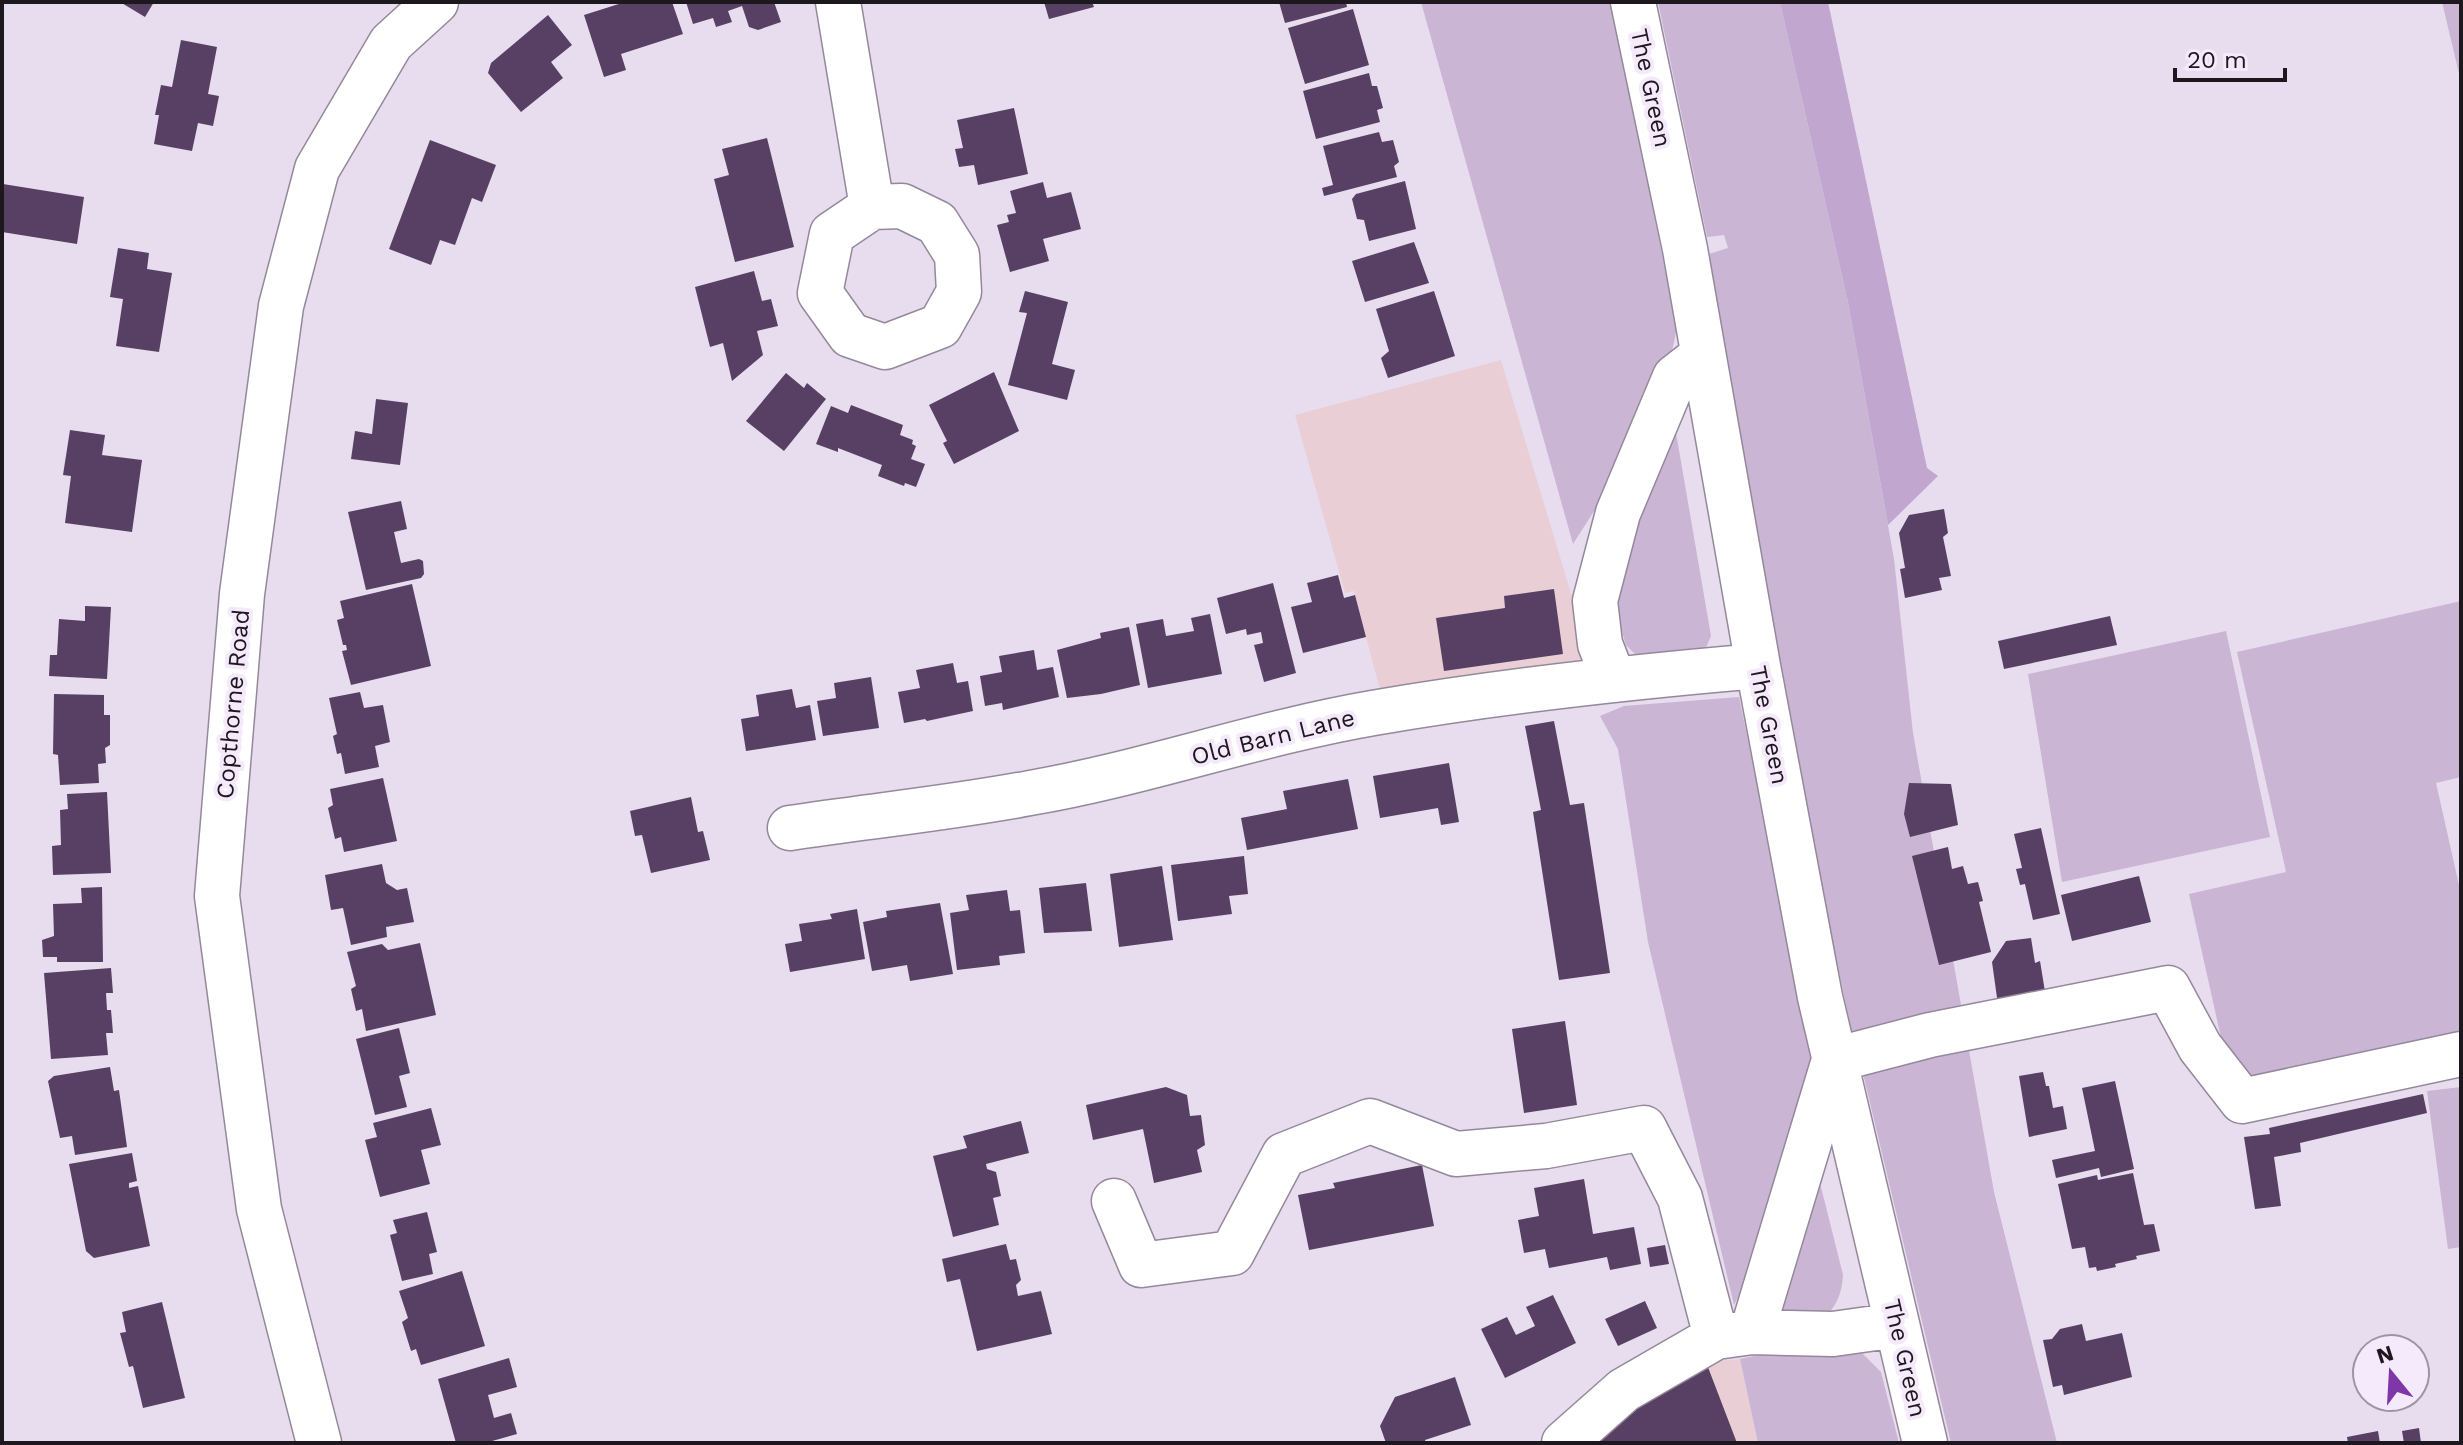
<svg xmlns="http://www.w3.org/2000/svg" width="2463" height="1445" font-family="'Work Sans',sans-serif">
<style>
.commercial{fill:#e9cfd5}
.green{fill:#cab5d5}
.forest{fill:#c1a6cf}
.building{fill:#574063}
.lines{fill:none;stroke-linecap:round;stroke-linejoin:round}
.minor-casing{stroke:#94899a;stroke-width:47}
.minor{stroke:#fff;stroke-width:44}
.labels{text-anchor:middle;stroke-width:8;stroke-linejoin:round;paint-order:stroke}
.street-label{font-size:24px;fill:#1c181e;stroke:#f5e9fc}
</style>
<rect width="100%" height="100%" fill="#e8dcef"/>
<!-- commercial -->
<path class="commercial" d="M1501,360L1572,597L1580,662L1380,690L1354,591L1345,593L1295,415Z
M1740,1359L1758,1443H1572L1706,1362Z"/>
<!-- green -->
<path class="green" d="M1421,2H1611L1677,328L1672,351L1663,365L1619,472L1573,544Z
M1658,2H1780L1848,302L1894,559L1913,733L1994,1192L2057,1443H1951L1861,1065L1884,1054V1024L1852,1033L1810,836L1709,254L1728,248L1724,235L1707,237Z
M2442,2H2461V82Z
M1669,392L1711,636L1705,650L1641,660L1626,645L1616,612L1621,527Z
M2461,601V777L2436,783L2461,894V1036L2232,1087L2189,894L2286,872L2237,652Z
M2226,631L2270,837L2062,882L2028,674Z
M1739,697L1813,1053L1758,1259L1734,1305L1648,942L1618,749L1600,716L1624,706Z
M2461,1087V1247L2448,1249L2427,1091Z
M1805,1123L1843,1275C1842,1295 1836,1306 1822,1321L1767,1322Z
M1852,1347L1863,1354L1881,1372L1899,1443H1758L1740,1359L1784,1349Z"/>
<!-- forest -->
<path class="forest" d="M1780,2H1828L1927,468L1938,476L1888,525L1848,302Z"/>
<!-- building -->
<path class="building" d="M120,2H154L145,17Z
M625,2H672L683,34L621,54L626,70L604,77L584,15Z
M686,2H774L781,22L758,30L749,27L742,6L728,11L732,22L716,27L713,18L693,24Z
M1044,2H1092L1094,7L1049,19Z
M1279,2H1346L1347,7L1285,23Z
M1353,9L1369,65L1305,84L1288,28Z
M548,15L572,45L551,62L563,78L521,112L488,73L491,63Z
M181,40L217,47L208,94L219,96L213,126L198,123L192,151L154,144L159,115H155L161,85L172,87Z
M1369,73L1372,86H1377L1383,108L1377,110L1380,122L1316,139L1303,91Z
M1014,108L1028,174L978,185L974,165L959,167L955,149L963,148L957,120Z
M1379,132L1382,142L1393,140L1399,162L1394,166L1397,177L1324,196L1322,188L1333,185L1323,146Z
M767,138L794,247L735,262L714,179L729,175L722,149Z
M430,140L496,165L482,202L472,198L455,245L440,240L431,265L389,249Z
M1405,181L1416,229L1369,241L1364,220L1357,219L1352,199L1356,194Z
M1043,182L1047,198L1071,192L1081,229L1043,239L1049,261L1010,272L997,225L1009,222L1007,215L1016,213L1010,191Z
M3,184L84,197L77,244L2,232Z
M1414,242L1429,283L1365,302L1352,261Z
M118,248L149,253L147,269L172,273L159,352L116,346L123,299L110,297Z
M754,271L762,301L771,299L778,326L757,331L763,355L732,381L723,343L710,347L695,287Z
M1025,291L1068,302L1052,364L1075,370L1067,400L1008,385L1027,313L1019,312Z
M1434,291L1455,356L1388,378L1381,358L1389,351L1376,309Z
M994,372L1019,431L954,464L943,443L947,441L929,405Z
M786,373L804,388L807,383L826,399L784,451L746,421Z
M376,399L408,403L400,465L351,459L355,431L372,434Z
M851,405L903,425L900,435L913,440L912,444L916,446L911,459L925,464L916,487L905,483L904,486L878,476L882,465L838,448V452L816,444L831,406L848,413Z
M70,430L105,435L102,455L142,460L132,532L65,523L71,476L63,475Z
M401,501L407,529L394,532L401,563L419,559L423,561L424,574L421,578L366,590L348,512Z
M1944,509L1948,533L1943,537L1951,576L1939,578L1942,590L1905,598L1900,569L1905,568L1899,533L1909,515Z
M1338,575L1344,598L1355,595L1366,637L1303,653L1291,607L1312,602L1307,583Z
M1273,583L1296,673L1264,682L1254,645L1263,643L1261,632L1247,635L1246,629L1226,634L1217,598Z
M412,584L431,666L351,685L342,651L347,650L346,645H343L337,620L344,618L340,601Z
M1554,589L1563,654L1444,671L1436,618L1505,608L1504,596Z
M85,606L111,607L107,679L49,676L50,655H57L59,619L85,621Z
M1210,614L1222,674L1148,688L1136,624L1163,619L1166,636L1194,631L1191,618Z
M2110,616L2117,645L2004,669L1998,641Z
M1129,627L1140,685L1101,694L1067,698L1057,650L1101,638L1100,633Z
M1034,650L1037,670L1053,667L1059,697L1003,710L1002,703L985,706L980,676L1002,672L999,656Z
M953,663L957,683L968,681L973,711L927,721L925,719L904,723L898,692L920,688L916,670Z
M871,677L879,728L823,736L817,701L836,698L834,683Z
M792,689L796,708L810,705L816,740L746,751L741,719L759,716L756,695Z
M360,692L364,708L383,705L390,742L375,746L379,767L345,774L341,753L337,754L333,736L337,734L329,698Z
M54,694L104,695V715H110V745L105,748L106,763L98,764L99,783L60,785L58,755L53,754Z
M1554,721L1570,805L1584,803L1610,973L1559,980L1533,812L1541,810L1525,726Z
M1449,763L1459,822L1441,825L1438,808L1380,818L1373,776Z
M383,778L397,841L344,852L341,837L335,839L328,808L333,805L330,789Z
M1348,779L1358,829L1247,850L1241,818L1287,809L1283,791Z
M1909,783L1951,784L1958,825L1910,837L1904,814Z
M107,792L111,873L53,875L52,846L61,845L60,810L68,809L67,794Z
M691,797L698,832L703,831L710,860L651,873L642,835L635,836L630,811Z
M2041,828L2060,914L2033,920L2025,884L2020,885L2016,869L2022,868L2014,834Z
M1948,847L1952,869L1963,866L1968,884L1978,882L1983,901L1979,902L1991,952L1939,965L1912,856Z
M1244,856L1248,894L1229,896L1232,914L1178,921L1171,865Z
M382,864L386,883L397,890L407,888L414,922L386,927L387,937L351,945L343,908L331,910L325,875Z
M1162,866L1173,940L1119,947L1110,874Z
M2139,876L2151,922L2072,941L2061,895Z
M1086,883L1092,931L1044,933L1039,888Z
M102,887L103,962H57V957H43L42,940L54,936L53,904L82,903L81,888Z
M1007,890L1010,911L1020,910L1025,953L999,956L1000,965L957,970L950,913L969,910L966,895Z
M940,903L953,974L910,981L907,965L872,971L863,922L887,917L886,911Z
M857,909L865,959L790,972L785,944L802,941L799,924L832,919L830,914Z
M2031,938L2035,963L2040,961L2047,1004L1999,1012L1992,962L2006,941Z
M420,943L436,1015L366,1031L362,1009L356,1011L351,989L356,986L347,952L382,944L388,950Z
M111,968L113,993H106L107,1010H111L113,1033H106L108,1055L51,1059L44,973Z
M1565,1021L1577,1105L1524,1113L1512,1029Z
M399,1028L410,1073L399,1076L407,1107L375,1115L356,1039Z
M110,1067L114,1091L119,1090L127,1147L75,1155L72,1136L60,1138L48,1081L54,1076Z
M2043,1072L2046,1086H2049L2053,1108L2063,1106L2067,1129L2029,1137L2019,1076Z
M2115,1081L2134,1169L2101,1177L2099,1168L2056,1178L2052,1160L2095,1151L2082,1088Z
M1166,1087L1187,1095L1190,1116L1201,1115L1205,1145L1197,1150L1202,1172L1154,1183L1143,1129L1093,1140L1086,1105Z
M2423,1094L2427,1113L2300,1143L2301,1152L2274,1157L2281,1206L2255,1209L2244,1137L2270,1134L2269,1128Z
M431,1108L441,1145L421,1150L430,1184L380,1197L365,1140L377,1137L373,1123Z
M1021,1121L1029,1153L986,1164L987,1169L996,1172L1001,1196L993,1198L999,1225L953,1237L933,1156L967,1148L963,1136Z
M132,1153L137,1181L129,1183V1188L138,1186L150,1246L94,1258L86,1251L69,1164Z
M1422,1165L1434,1226L1309,1250L1298,1195L1335,1188L1333,1183Z
M2133,1173L2144,1225L2154,1224L2160,1251L2136,1256L2137,1259L2115,1264L2116,1267L2097,1271L2096,1267L2089,1268L2085,1247L2072,1249L2058,1184L2097,1175L2098,1180Z
M1584,1179L1593,1234L1634,1227L1641,1264L1610,1270L1607,1257L1549,1268L1545,1249L1524,1253L1518,1220L1539,1216L1534,1188Z
M427,1212L437,1252L429,1254L433,1274L402,1281L390,1235L397,1233L393,1220Z
M1006,1244L1010,1260L1016,1259L1021,1280L1016,1285L1018,1296L1041,1291L1052,1334L977,1351L960,1279L947,1282L942,1259Z
M1665,1245L1669,1264L1650,1267L1647,1248Z
M462,1271L485,1346L421,1365L416,1349L411,1351L402,1322L408,1318L399,1291Z
M1553,1295L1576,1343L1505,1378L1481,1329L1507,1317L1516,1335L1535,1326L1526,1307Z
M1645,1301L1657,1328L1618,1346L1605,1319Z
M162,1302L185,1398L143,1408L133,1366L129,1367L120,1333L126,1332L122,1312Z
M2082,1324L2086,1341L2122,1333L2132,1377L2064,1395L2062,1385L2053,1387L2043,1340L2052,1339L2060,1329Z
M509,1358L517,1387L488,1395L494,1418L511,1413L517,1434L485,1443H456L438,1379Z
M1706,1362L1737,1443H1584L1581,1434Z
M1455,1377L1471,1425L1425,1440L1426,1443H1386L1380,1426L1395,1397Z
M2419,1428L2421,1443H2404L2402,1431Z
M2378,1431L2380,1443H2348L2347,1437Z"/>
<g class="lines">
<defs>
<path id="minor" d="M838,2L872,207
M1633,2L1685,249L1758,666L1820,997L1925,1443
M902,206L937,223L957,255L959,292L940,326L885,347L850,335L820,293L832,234L872,207Z
M1613,678L1600,644L1595,601L1618,513L1675,377L1702,356
M790,828C870,816 951,808 1030,793C1146,773 1257,733 1373,713C1500,691 1629,677 1758,666
M1114,1201L1141,1265L1232,1253L1284,1155L1370,1121L1456,1154L1546,1146L1644,1128L1680,1198L1716,1337
M1752,1332L1834,1060L1930,1035L2168,988L2200,1047L2242,1101L2461,1054
M319,1443L259,1209L217,896L242,594L281,306L317,169L391,43L436,2
M1564,1443L1624,1390L1716,1337L1752,1332L1833,1334L1897,1325"/>
</defs>
<!-- minor casing -->
<use href="#minor" class="minor-casing"/>
<!-- minor -->
<use href="#minor" class="minor"/>
</g>
<g class="labels">
<!-- street labels -->
<g class="street-label">
<text transform="translate(1651 88) rotate(78)" y="8">The Green</text>
<text transform="translate(233 704) rotate(-85)" y="8">Copthorne Road</text>
<text transform="translate(1769 725) rotate(79)" y="8">The Green</text>
<text transform="translate(1273 737) rotate(-14)" y="8">Old Barn Lane</text>
<text transform="translate(1905 1358) rotate(77)" y="8">The Green</text>
</g>
</g>
<!-- border -->
<rect width="2463" height="1445" fill="none" stroke="#1c181e" stroke-width="8"/>
<!-- north arrow -->
<g transform="translate(2391 1373) rotate(342)"><circle r="38" fill="#f5e9fc" stroke="#9e95a3" stroke-width="2"/>
<path d="M0-6L14 30L0 20L-14 30Z" fill="#7f36a8"/>
<text y="-12" font-size="22" font-weight="bold" text-anchor="middle" fill="#1c181e">N</text>
</g>
<!-- scale -->
<path d="M2175 68v12h110v-12" fill="none" stroke="#1c181e" stroke-width="4"/>
<text x="2187" y="68" font-size="24" fill="#1c181e" stroke="#f5e9fc" stroke-width="6" paint-order="stroke">20 m</text>
</svg>
